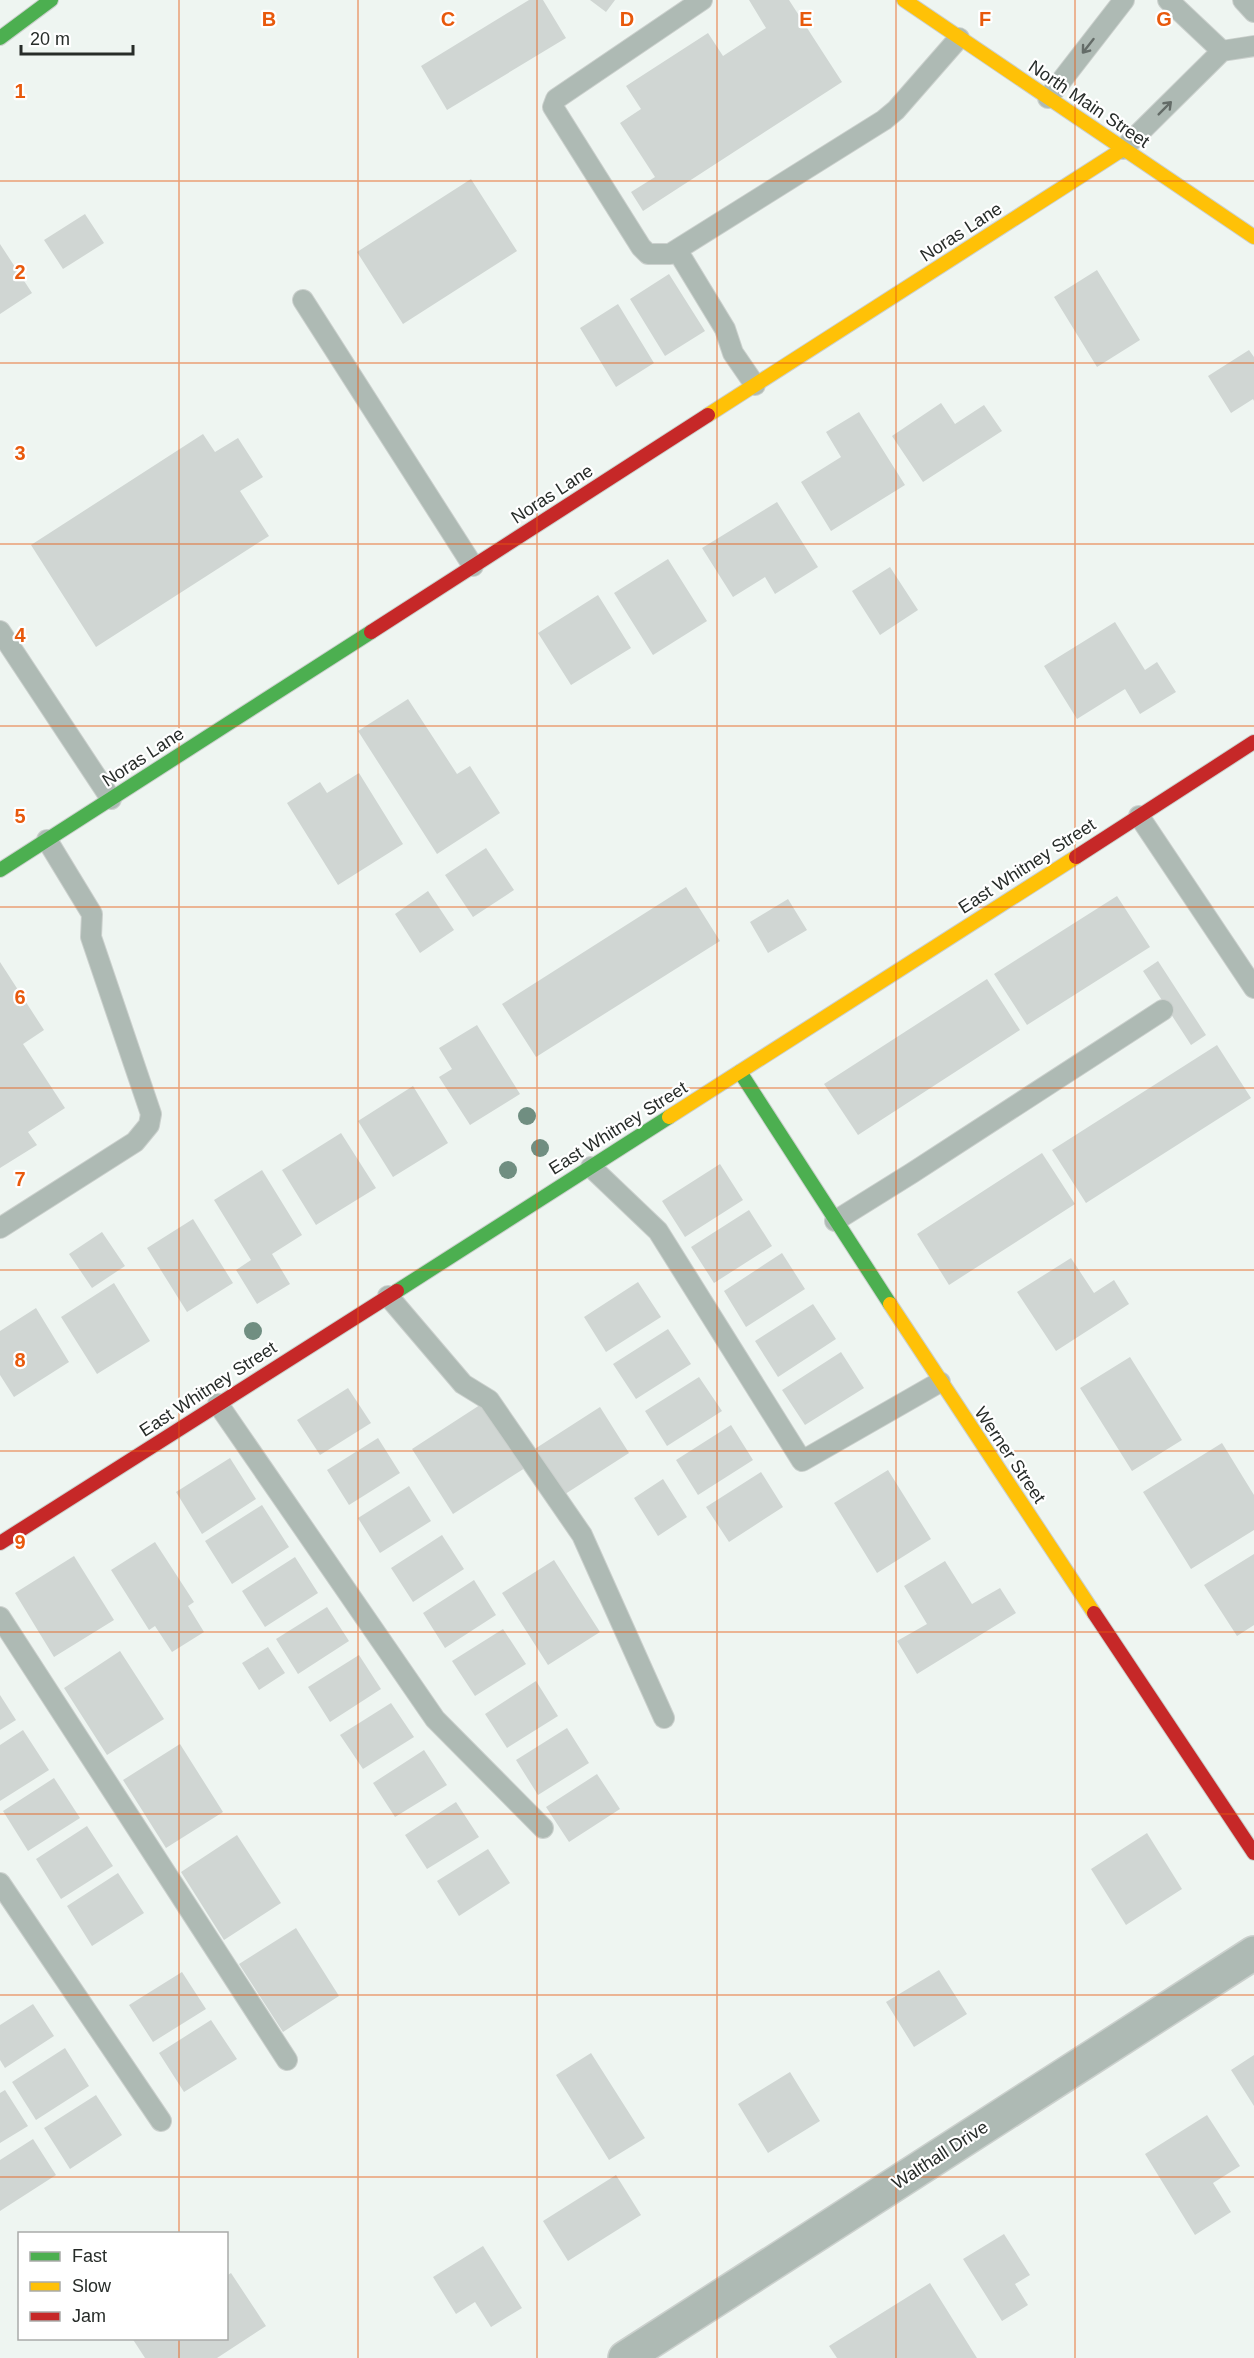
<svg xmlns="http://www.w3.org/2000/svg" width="1254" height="2358" font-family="Helvetica,sans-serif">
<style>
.building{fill:#d0d6d3}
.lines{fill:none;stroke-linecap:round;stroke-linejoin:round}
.lane-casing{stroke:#cbd0cd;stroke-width:22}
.street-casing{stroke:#cbd0cd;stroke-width:36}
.fast-casing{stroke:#cbd0cd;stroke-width:16}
.slow-casing{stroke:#cbd0cd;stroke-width:16}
.jam-casing{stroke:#cbd0cd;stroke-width:16}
.lane{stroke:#aebab4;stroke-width:20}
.street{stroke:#aebab4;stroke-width:33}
.fast{stroke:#4caf50;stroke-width:14}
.slow{stroke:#ffc107;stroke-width:14}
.jam{stroke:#c62828;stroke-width:14}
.tree{fill:#708e81}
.oneway{stroke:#646c68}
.grid{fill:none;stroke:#e8590c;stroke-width:1.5;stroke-opacity:0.55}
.labels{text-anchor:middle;stroke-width:4.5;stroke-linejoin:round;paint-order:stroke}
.street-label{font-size:18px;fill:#272c29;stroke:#fff}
.grid-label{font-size:20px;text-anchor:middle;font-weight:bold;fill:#e8590c;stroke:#fff;stroke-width:4.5;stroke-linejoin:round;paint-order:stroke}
</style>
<rect width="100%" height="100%" fill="#eef5f1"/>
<!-- building -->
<path class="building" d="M529,0H543L566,38L447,110L421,66Z
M590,0H615L606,12Z
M749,0H789L842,82L643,211L631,192L655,177L620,123L641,109L626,86L708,33L723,56L766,28Z
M471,179L517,251L403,324L357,252Z
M85,214L104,243L63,269L44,240Z
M0,244L32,293L0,314Z
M1097,270L1140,340L1097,367L1054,297Z
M669,274L705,331L665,356L630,299Z
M618,304L654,363L616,387L580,328Z
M1249,350L1254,357V401L1253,399L1231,413L1208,376Z
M941,403L955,424L984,405L1002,431L923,482L892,436Z
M859,412L905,485L831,531L801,482L841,457L826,432Z
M203,434L215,452L238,438L263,477L240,491L269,536L96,647L31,545Z
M777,502L818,567L775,594L765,577L733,597L702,548Z
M668,559L707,621L653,655L614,593Z
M890,567L918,610L880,635L852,591Z
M598,595L631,648L571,685L538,633Z
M1115,622L1145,670L1157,662L1176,692L1140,714L1125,689L1077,719L1044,666Z
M408,699L457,774L470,766L500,813L437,854L358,731Z
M359,773L403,844L338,885L287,803L320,782L327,793Z
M486,848L514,890L473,917L445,875Z
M686,887L720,941L536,1057L502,1004Z
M428,891L454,930L420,953L395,914Z
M1117,896L1150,947L1027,1025L994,974Z
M788,899L807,930L768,953L750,922Z
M1158,961L1206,1035L1191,1045L1143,971Z
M0,962L44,1030L23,1044L65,1108L28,1132L37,1145L0,1168Z
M987,979L1020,1030L858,1135L824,1084Z
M477,1025L520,1094L470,1125L439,1077L452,1069L439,1048Z
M1217,1045L1251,1098L1086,1203L1052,1150Z
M413,1086L448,1143L393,1177L358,1121Z
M341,1133L376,1188L316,1225L282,1170Z
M1042,1153L1075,1204L949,1285L917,1234Z
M720,1164L743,1200L685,1237L662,1201Z
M262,1170L302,1235L272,1254L290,1284L257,1304L236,1270L251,1260L214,1200Z
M749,1210L772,1246L714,1283L691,1247Z
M193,1219L233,1283L187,1312L147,1248Z
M102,1232L125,1266L92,1288L69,1254Z
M782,1253L805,1289L746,1327L724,1291Z
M1071,1258L1094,1293L1114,1280L1129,1304L1056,1351L1017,1292Z
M638,1282L661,1317L606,1352L584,1317Z
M114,1283L150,1341L97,1374L61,1317Z
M813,1304L836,1339L778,1377L755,1341Z
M36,1308L69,1362L14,1397L0,1375V1331Z
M668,1329L691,1364L636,1399L613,1364Z
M841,1352L864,1388L805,1425L782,1390Z
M1130,1357L1182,1440L1132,1471L1080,1388Z
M699,1377L722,1411L667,1446L645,1411Z
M348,1388L371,1423L320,1455L297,1420Z
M483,1403L525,1468L453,1514L412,1449Z
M600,1407L629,1453L559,1498L530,1452Z
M731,1425L753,1460L698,1495L676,1460Z
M378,1438L400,1473L349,1505L327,1470Z
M1222,1443L1254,1495V1530L1191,1569L1143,1492Z
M230,1458L256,1499L202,1534L176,1492Z
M888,1470L931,1539L877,1573L834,1503Z
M761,1472L783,1507L729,1542L706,1507Z
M663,1479L687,1517L658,1536L634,1498Z
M409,1486L431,1521L380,1553L358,1518Z
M262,1505L289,1547L232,1584L205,1541Z
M442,1535L464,1569L413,1602L391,1568Z
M155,1542L194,1602L188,1606L204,1632L172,1652L155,1626L149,1630L111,1570Z
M1254,1554V1625L1237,1636L1204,1585Z
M74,1556L114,1620L54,1657L15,1593Z
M295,1557L318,1593L265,1627L242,1591Z
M554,1560L600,1632L548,1665L502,1593Z
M945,1561L972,1604L1000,1588L1016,1613L917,1674L897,1641L927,1624L904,1586Z
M474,1580L496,1615L445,1648L423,1613Z
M327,1607L349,1641L298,1674L276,1639Z
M503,1629L526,1664L475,1696L452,1661Z
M268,1647L285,1673L259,1690L242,1663Z
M120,1651L164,1719L107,1755L64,1688Z
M359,1655L381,1689L330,1722L308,1687Z
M536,1681L558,1716L507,1748L485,1714Z
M0,1695L16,1720L0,1730Z
M391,1703L414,1737L363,1769L340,1735Z
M567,1728L589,1763L538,1795L516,1760Z
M23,1730L49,1770L0,1801V1745Z
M180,1744L223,1812L166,1848L123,1780Z
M424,1750L447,1785L395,1817L373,1783Z
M597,1774L620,1809L569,1842L546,1807Z
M54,1778L80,1818L28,1851L3,1811Z
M456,1802L479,1837L427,1869L405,1835Z
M87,1826L113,1866L61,1899L36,1859Z
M1147,1833L1182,1889L1126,1925L1091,1869Z
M237,1835L281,1903L224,1940L181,1872Z
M488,1849L510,1883L459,1916L437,1881Z
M118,1873L144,1913L92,1946L67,1906Z
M296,1928L339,1996L283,2032L239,1964Z
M939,1970L967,2014L914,2047L886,2002Z
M182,1972L206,2009L153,2042L129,2005Z
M33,2004L54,2036L5,2068L0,2060V2025Z
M211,2020L237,2059L184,2092L159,2053Z
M65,2048L89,2086L36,2120L12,2082Z
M591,2053L645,2138L609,2160L556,2075Z
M1254,2055V2106L1231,2070Z
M790,2072L820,2121L768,2153L738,2104Z
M5,2090L28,2126L0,2143V2093Z
M96,2095L122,2135L70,2169L44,2128Z
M1207,2115L1240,2166L1213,2183L1231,2212L1195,2235L1145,2154Z
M33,2139L56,2175L0,2211V2160Z
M616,2175L641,2215L568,2261L543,2221Z
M1004,2234L1030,2275L1015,2284L1028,2305L1002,2321L963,2259Z
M483,2246L522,2308L491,2327L475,2302L456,2314L433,2277Z
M231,2273L266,2326L217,2358H145L132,2338H226V2276Z
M930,2283L977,2358H837L829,2346Z"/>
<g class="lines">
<defs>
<path id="lane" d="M702,0L556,99L553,107L641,247L648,254H670L884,120L896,110L959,38
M1168,0L1222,51
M1243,0L1254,12
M1048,98L1124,0
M1123,149L1222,51L1254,46
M677,250L725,329L733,353L755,385
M303,300L473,566
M0,631L111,799
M1139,816L1254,988
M591,1167L658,1231L802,1461L940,1382
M835,1221L912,1173L1163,1010
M0,1228L135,1142L149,1125L151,1114L91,937L92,914L47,840
M388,1296L463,1384L489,1400L582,1535L664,1718
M218,1404L435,1719L543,1828
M0,1617L287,2060
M0,1883L161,2121"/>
<path id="street" d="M625,2358L1254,1953"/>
<path id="fast" d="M0,38L51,0
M0,870L371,632
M740,1072L890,1304
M397,1291L669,1117"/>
<path id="slow" d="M904,0L1254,237
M708,415L1123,149
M669,1117L1076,857
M890,1304L1094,1613"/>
<path id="jam" d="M371,632L708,415
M1076,857L1254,742
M0,1543L397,1291
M1094,1613L1254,1853"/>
</defs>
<!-- lane casing -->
<use href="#lane" class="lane-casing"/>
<!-- street casing -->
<use href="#street" class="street-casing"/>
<!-- fast casing -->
<use href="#fast" class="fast-casing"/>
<!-- slow casing -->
<use href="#slow" class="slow-casing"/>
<!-- jam casing -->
<use href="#jam" class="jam-casing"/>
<!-- lane -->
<use href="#lane" class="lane"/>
<!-- street -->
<use href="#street" class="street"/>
<!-- fast -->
<use href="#fast" class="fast"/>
<!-- slow -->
<use href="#slow" class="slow"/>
<!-- jam -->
<use href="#jam" class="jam"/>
</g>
<!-- trees -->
<g class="tree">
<circle cx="527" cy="1116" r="9"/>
<circle cx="540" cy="1148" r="9"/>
<circle cx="508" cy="1170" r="9"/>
<circle cx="253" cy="1331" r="9"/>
</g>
<!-- one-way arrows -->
<defs><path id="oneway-shaft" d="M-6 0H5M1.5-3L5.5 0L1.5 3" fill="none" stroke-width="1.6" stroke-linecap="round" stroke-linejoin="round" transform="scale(1.5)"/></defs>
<g class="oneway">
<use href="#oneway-shaft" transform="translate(1088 46) rotate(128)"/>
<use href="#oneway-shaft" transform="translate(1165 108) rotate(-45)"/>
</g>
<!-- grid -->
<path class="grid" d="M179,0V2234M358,0V2358M537,0V2358M717,0V2358M896,0V2358M1075,0V2358M0,181H1254M0,363H1254M0,544H1254M0,726H1254M0,907H1254M0,1088H1254M0,1270H1254M0,1451H1254M0,1632H1254M0,1814H1254M0,1995H1254M0,2177H1254M179,2338V2358"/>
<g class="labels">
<!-- street labels -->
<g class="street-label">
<text transform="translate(1089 104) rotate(34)" y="6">North Main Street</text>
<text transform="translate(961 232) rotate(-33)" y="6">Noras Lane</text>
<text transform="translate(552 494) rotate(-33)" y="6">Noras Lane</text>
<text transform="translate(143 757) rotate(-33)" y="6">Noras Lane</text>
<text transform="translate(1027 866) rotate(-33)" y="6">East Whitney Street</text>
<text transform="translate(618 1128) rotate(-32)" y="6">East Whitney Street</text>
<text transform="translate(208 1389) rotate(-33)" y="6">East Whitney Street</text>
<text transform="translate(1010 1455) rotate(56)" y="6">Werner Street</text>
<text transform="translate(940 2155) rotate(-33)" y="6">Walthall Drive</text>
</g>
</g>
<g class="grid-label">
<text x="269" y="26">B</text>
<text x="448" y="26">C</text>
<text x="627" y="26">D</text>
<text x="806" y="26">E</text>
<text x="985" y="26">F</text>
<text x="1164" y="26">G</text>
<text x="20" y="98">1</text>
<text x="20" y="279">2</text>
<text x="20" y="460">3</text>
<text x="20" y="642">4</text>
<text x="20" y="823">5</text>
<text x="20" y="1004">6</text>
<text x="20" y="1186">7</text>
<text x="20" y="1367">8</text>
<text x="20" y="1549">9</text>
</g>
<!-- legend -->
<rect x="18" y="2232" width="210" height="108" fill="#ffffff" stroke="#a9aba9" stroke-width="1.5"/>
<rect x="30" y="2252" width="30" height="9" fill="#4caf50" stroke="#a9aba9" stroke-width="1.5"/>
<text x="72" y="2262" font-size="18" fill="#272c29">Fast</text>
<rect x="30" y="2282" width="30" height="9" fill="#ffc107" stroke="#a9aba9" stroke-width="1.5"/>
<text x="72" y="2292" font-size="18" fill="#272c29">Slow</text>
<rect x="30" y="2312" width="30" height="9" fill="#c62828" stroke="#a9aba9" stroke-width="1.5"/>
<text x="72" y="2322" font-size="18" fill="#272c29">Jam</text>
<!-- scale -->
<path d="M21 45v9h112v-9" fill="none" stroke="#272c29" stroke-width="3"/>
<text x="30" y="45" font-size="18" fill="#272c29" stroke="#ffffff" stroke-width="4.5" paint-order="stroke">20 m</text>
</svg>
